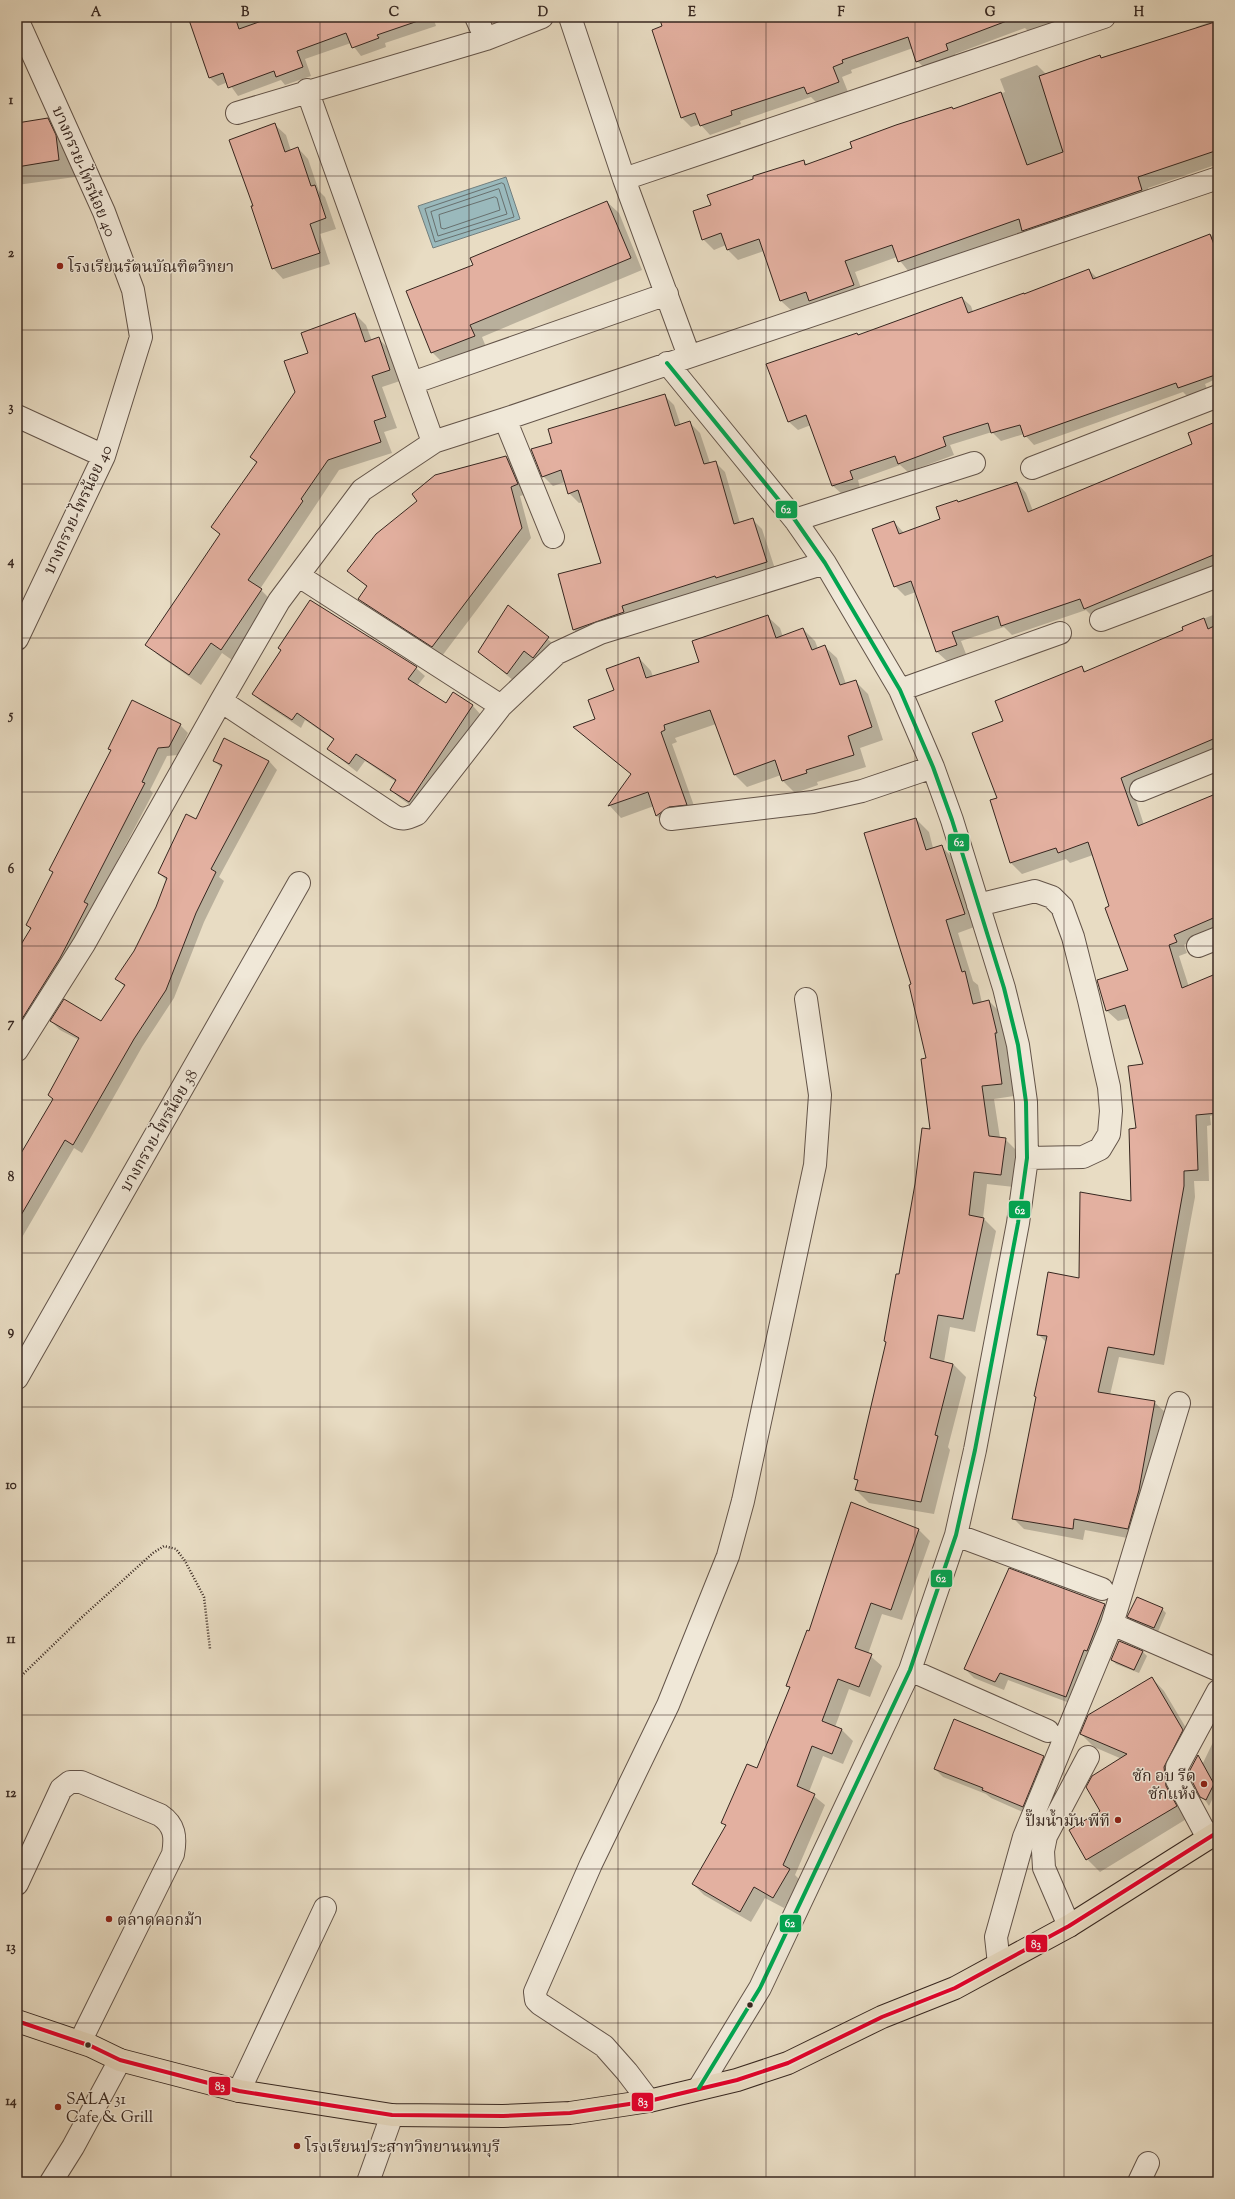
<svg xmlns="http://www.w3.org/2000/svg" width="1235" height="2199" font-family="'Sorts Mill Goudy','Noto Serif Thai',serif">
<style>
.water{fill:#9ab9bc;stroke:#727f7e}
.shadow{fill:#0003}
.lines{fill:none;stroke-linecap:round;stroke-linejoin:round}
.shore{stroke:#68706e;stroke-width:1}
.building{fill:#e3b0a0;stroke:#372720}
.minor-casing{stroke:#635449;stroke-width:24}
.major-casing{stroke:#372720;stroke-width:24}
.path{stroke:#372720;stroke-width:2.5;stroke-dasharray:1 2;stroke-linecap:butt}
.minor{stroke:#f0e8d8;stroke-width:22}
.major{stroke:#e8dcc3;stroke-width:22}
.bus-1-casing{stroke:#f0e8d8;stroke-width:7}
.bus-2-casing{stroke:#f0e8d8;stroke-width:7}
.bus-1{stroke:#e4002b;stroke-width:4}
.bus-2{stroke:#00a651;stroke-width:4}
.grid{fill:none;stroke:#372720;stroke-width:1;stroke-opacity:0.55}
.poi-dot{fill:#8f2418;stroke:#f0e8d8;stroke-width:1.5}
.bus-dot{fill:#372720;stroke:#f0e8d8;stroke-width:1.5}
.labels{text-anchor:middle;stroke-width:3;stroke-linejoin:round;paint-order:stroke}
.street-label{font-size:16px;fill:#372720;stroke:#f0e8d8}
.poi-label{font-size:16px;fill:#372720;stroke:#f0e8d8;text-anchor:start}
.line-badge{stroke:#f0e8d8;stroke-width:1.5}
.badge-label{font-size:11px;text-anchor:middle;font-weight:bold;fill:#fff}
.neatline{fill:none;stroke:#372720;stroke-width:1.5}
.grid-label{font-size:13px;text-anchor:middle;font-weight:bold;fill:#372720}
</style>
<rect width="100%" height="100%" fill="#e8dcc3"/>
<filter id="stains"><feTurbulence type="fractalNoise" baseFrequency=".005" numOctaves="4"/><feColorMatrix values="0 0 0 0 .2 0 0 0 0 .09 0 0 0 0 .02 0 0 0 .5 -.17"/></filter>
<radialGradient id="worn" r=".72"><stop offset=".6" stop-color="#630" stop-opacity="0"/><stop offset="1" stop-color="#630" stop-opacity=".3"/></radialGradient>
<!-- water -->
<path class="water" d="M506,177L520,219L433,248L418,206Z"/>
<!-- shadow -->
<path class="shadow" d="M189,17H433L436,26L385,43L386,47L361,56L351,43L305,59L311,76L285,85L281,80L238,96L228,82L218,86L209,77Z
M660,17H1090L1033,36L1025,28L955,54L957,60L927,70L917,61L913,48L851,70L852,73L842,77L848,92L817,103L811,97L740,121L741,124L710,135L700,124L691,127L682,118Z
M1218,19V164L1148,188L1152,201L1034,241L1024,231L909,272L897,257L855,272L864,296L792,311L781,301L764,251L738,260L728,250L726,245L714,250L703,239L712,206L803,161L808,165L854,149L952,108L954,110L1005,92L1000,79L1037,65L1046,74L1196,29V27Z
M48,119L65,136L72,153L75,177L17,185V124Z
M275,125L286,135L291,151L298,148L308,159L319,191L325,197L336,229L320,234L330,264L283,279L273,268L254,206Z
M607,202L619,213L642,270L482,337L486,347L444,364L432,352L474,266Z
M1218,233V378L1205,384L1207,389L1187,396L1183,392L1034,445L1024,434L1001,441L992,432L950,445L954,455L908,472L900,465L858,480L860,488L842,494L833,486L811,425L798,430L789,422L768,365L858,336L962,298L971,306L973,312L1025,295L1089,270L1097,278Z
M355,314L366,325L372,341L378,338L389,349L400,381L382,387L397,428L384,432L392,453L339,470L260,589L272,601L232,660L222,653L201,685L158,655L147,644L221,536L212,527L257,464L251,457L296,392L309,354Z
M664,395L674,405L681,426L690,423L700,433L710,463L715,462L725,472L740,523L752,519L762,529L776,572L584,640L574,630L559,575L602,563L583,502L579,503L569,493L565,482L553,486L543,476L553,444Z
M1218,435V566L1094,618L1086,610L1012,635L1004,627L961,641L966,654L947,661L937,652L916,592L905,596L895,586L894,522L904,533L941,519L959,503L1017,483L1026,493L1033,511Z
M506,457L516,466L527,494L520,496L531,538L442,656L369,608L359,599L368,588L349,571Z
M508,606L557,647L542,666L533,659L515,682L480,652Z
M1218,613V752L1132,788L1144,825L1218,794V931L1184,945L1187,953L1179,956L1189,987L1218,975V1113L1210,1116L1211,1125L1207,1126L1209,1181H1194L1195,1197L1164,1365L1119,1357L1110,1395L1154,1402L1165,1412L1138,1540L1085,1530L1083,1540L1024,1529L1013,1518L1037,1398L1035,1396L1047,1343L1038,1334L1080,1279L1132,1202L1145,1065L1130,1018L1118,1021L1107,1011L1130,971L1093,855L1070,863L1066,859L1022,874L1011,863L991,801L998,798L1005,721L1082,667L1086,672L1184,631L1183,627Z
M767,616L780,628L783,637L803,629L815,641L818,649L824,646L837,658L846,684L855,681L868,694L883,740L860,748L866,767L817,782L818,785L795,793L783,781L781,775L747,787L735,775L716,724L675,738L677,742L672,744L698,817L669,828L657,816L654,806L621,818L610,806L632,775L575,727L596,720L639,658L651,671L653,677L700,662Z
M416,668L425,676L417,686L446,704L453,694L473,706L481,715L417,810L400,798L391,790L396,782L365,761L357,772L328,749L334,740L305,720L301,728L262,702L253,694Z
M180,725L188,733L178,755L167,756L150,790L153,793L17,1051V953L31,930L27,925L54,873L50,870L112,751L109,749Z
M214,761H269L277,770L219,877L224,881L204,922L174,998L142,1047L82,1153L74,1148L17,1246V1154L20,1156L54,1100L49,1095L79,1040L60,1030L51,1021L102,1022L125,987L117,979L135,951L157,907L167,881L159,873L196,820L222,768Z
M916,819L929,832L933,848L941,846L954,859L977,926L958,933L973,981L978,985L982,1003L989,1001L1002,1014L1014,1096L994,1099L1000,1138L1005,1139L1018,1152L1014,1187L987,1184L983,1218L996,1231L975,1332L950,1327L944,1362L953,1364L966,1377L948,1447L950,1450L934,1514L869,1503L856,1490L859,1482L855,1478L886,1343L885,1341L931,1130L928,1059L912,985Z
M919,1530L930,1541L902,1620L882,1614L868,1654L882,1666L870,1697L849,1689L835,1727L842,1730L853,1741L843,1764L823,1756L809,1792L825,1805L795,1875L800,1880L784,1908L765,1898L751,1922L704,1895L693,1884L726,1826L722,1822L757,1770L790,1688L787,1685L809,1632Z
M1105,1605L1113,1613L1075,1705L1008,1680L1004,1690L974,1678L965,1669Z
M1162,1609L1166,1613L1158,1632L1132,1621L1128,1617Z
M1143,1652L1147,1656L1139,1673L1116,1664L1112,1660Z
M1152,1678L1164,1691L1195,1743L1177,1780L1188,1818L1100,1872L1087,1859L1102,1811L1122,1759L1094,1747L1081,1734Z
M1216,1736L1218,1737V1788L1209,1806L1190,1777L1198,1757L1203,1763Z
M1043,1757L1052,1765L1025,1813L991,1798L986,1794L943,1777L935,1769Z"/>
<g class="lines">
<!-- shore -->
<path class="shore" d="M502,183L504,184L514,217L435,242L425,209Z
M499,189L507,214L438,236L431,212Z
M495,197L497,198L500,210L444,229L441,228L439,215Z"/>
</g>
<!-- building -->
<path class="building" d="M188,17H235L239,29L273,17H417L418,21L377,35L379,38L352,48L346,33L297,51L303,67L276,77L274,71L228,88L223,73L209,78Z
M659,17H1012V19L946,44L948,50L916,62L908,37L842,60L843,63L833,67L839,82L807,94L804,87L731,111L732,115L700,126L695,113L681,118L652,30L662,26Z
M1218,21V150L1138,177L1142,190L1022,231L1019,219L898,262L892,245L845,261L854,285L809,301L806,292L780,301L759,239L727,250L721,233L702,240L693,211L711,205L707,195L753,179V176L804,160L805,165L852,148L850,142L896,125L952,107L953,109L1001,92L1027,165L1063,152L1039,76L1100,55L1101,58Z
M48,118L56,135L59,160L17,167V123Z
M275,123L285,152L298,147L311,186L315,185L326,218L310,224L320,253L272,269L251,206H253L229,140Z
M607,201L631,258L470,325L475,336L431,353L406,291L473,265L470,258Z
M1210,234L1218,255V374L1178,388L1176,383L1024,437L1020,425L991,433L988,423L943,437L946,446L898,464L895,456L850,471L853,479L832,486L806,415L788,422L766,364L857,333L858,335L962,297L968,313L1024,293V294L1089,269L1093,279Z
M355,313L365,342L379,337L390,370L372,376L386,417L374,421L381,442L328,460L301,499L303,501L248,580L262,589L221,650L211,643L189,675L145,645L220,534L211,527L257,462L250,457L295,392L284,361L308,353L301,333Z
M665,394L675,426L690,421L704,464L716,461L734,524L753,518L767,562L716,578L715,576L622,606L624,612L573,630L558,574L601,563L578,490L568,494L561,470L542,477L531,449L552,443L548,429Z
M1218,421V553L1084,609L1080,599L1001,626L998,616L952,632L957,645L936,652L911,581L894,587L872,529L894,521L899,534L940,519L936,507L957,500L958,502L1017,482L1028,512L1192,444L1188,433Z
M506,456L518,484L511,487L522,528L432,647L358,599L367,586L347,571L376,534L417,501L412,494L435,475Z
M310,600L417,667L408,679L446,703L453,692L473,705L409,802L390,790L396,780L356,754L349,764L327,749L334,739L297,713L292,720L252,694L281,650L278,648Z
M508,605L549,637L533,658L524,651L507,674L478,652Z
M768,615L776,638L803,628L812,650L825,645L840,685L856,680L872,727L848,736L854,755L806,770L807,773L782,781L775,760L734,775L710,710L664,725L665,730L661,732L687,805L669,807L656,816L648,792L608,806L631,774L573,727L595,719L588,700L614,690L606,669L639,657L646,678L699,662L692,641Z
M1204,618L1208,629L1218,624V737L1121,778L1138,826L1218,793V916L1174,935L1177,942L1169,945L1182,988L1218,973V1113L1196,1115L1198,1170L1184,1171V1186L1154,1355L1108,1347L1098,1392L1155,1401L1139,1490L1128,1529L1074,1519L1073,1529L1012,1519L1036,1397L1034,1396L1047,1336L1037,1335L1048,1272L1079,1278L1080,1192L1131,1201L1129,1129L1136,1128L1128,1066L1143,1064L1125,1005L1106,1011L1097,980L1128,970L1105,908L1109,906L1088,842L1058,853L1056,848L1010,863L990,800L997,798L972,733L1003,721L995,701L1082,666L1084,672L1183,630L1182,627Z
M132,700L181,724L169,747L158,748L142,782L145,783L84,902L88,904L60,958L17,1027V951L31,928L26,925L53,872L49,870L111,750L108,749Z
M224,738L269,761L211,869L216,872L196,913L166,990L134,1039L73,1145L65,1140L17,1222V1160L53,1099L48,1095L79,1038L50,1021L64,999L101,1021L125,985L115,979L134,951L156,907L167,878L158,873L186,814L196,819L222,765L213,761Z
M916,818L926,850L942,845L965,914L946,920L962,972L965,971L973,1004L989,1000L997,1033H995L1002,1084L982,1086L989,1136L1006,1138L1001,1175L974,1172L969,1215L984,1218L963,1319L938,1315L930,1358L953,1364L935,1435L938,1436L921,1502L855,1490L858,1480L854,1479L886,1342L884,1341L896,1274H899L915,1184L922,1128L930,1129L921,1059L926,1058L909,985L911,984L864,833Z
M851,1502L919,1529L891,1610L871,1603L855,1648L872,1654L859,1687L838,1679L822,1721L842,1729L832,1754L812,1746L797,1786L815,1794L783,1865L790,1869L773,1898L754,1887L740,1912L692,1884L726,1825L721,1823L747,1764L757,1768L790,1687L786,1686L807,1630L809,1631Z
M1009,1568L1105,1604L1087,1651L1084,1650L1066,1697L1000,1673L995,1682L964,1669Z
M1137,1597L1163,1608L1154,1628L1127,1617Z
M1119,1641L1143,1651L1134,1670L1111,1660Z
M1152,1677L1183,1730L1164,1767L1166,1786L1177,1806L1086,1860L1069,1830L1100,1811L1086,1787L1092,1776L1127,1754L1080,1734L1088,1715Z
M954,1719L1044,1756L1023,1807L982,1790L983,1788L934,1769Z
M1198,1755L1214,1784L1206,1800L1200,1797L1190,1777V1770Z"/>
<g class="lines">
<defs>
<path id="minor" d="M476,17L486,39
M570,17L624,179L689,356
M17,19L104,212L133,290L141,337L104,456L17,639
M307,90L433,442
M237,113L486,39L542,17
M624,179L1104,17
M667,363L795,520L825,563L900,690L933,767L952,820L1004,988L1018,1045L1026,1102L1027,1158L1018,1223L975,1450L956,1535L910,1670L760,1988L699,2088
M412,383L667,294
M17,416L104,456
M505,419L553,537
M1032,468L1218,396
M795,520L974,463
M299,576L501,706
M1101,620L1218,576
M900,690L1060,633
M221,701L391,814C401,821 406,819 417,814L501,706L557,653L600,633L825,563
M1141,790L1218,759
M671,819L813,802L862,791L933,767
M978,905L1035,891L1052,897L1062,907L1073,937L1089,1000L1109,1087L1111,1111L1109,1134L1100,1149L1083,1157L1027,1158
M1198,946L1218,938
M17,1050L84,944L221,701L279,601L362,490L434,442H433L505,419L1218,178
M17,1378L299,883
M956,1535L1102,1589
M1112,1624L1218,1670
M910,1670L1048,1731
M1208,1838L1177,1780V1767L1218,1691
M17,1884L61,1789L70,1782H81L160,1815C175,1825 176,1837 173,1854L80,2042
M1069,1926L1044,1868L1043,1851L1046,1836L1088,1757
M999,1964L996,1937L1024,1837L1112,1624L1179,1403
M239,2091L325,1908
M649,2101L627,2072L604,2046L540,2004L536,2000L535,1992L591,1864L668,1705L728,1556L743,1501L815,1165L820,1095L806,999
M51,2182L73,2147L120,2060
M368,2182L392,2115
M1139,2182L1148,2163"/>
<path id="major" d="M17,2021L91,2046L120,2060L239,2091L392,2115L503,2116L570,2113L649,2101L737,2080L788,2063L882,2017L955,1988L1069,1926L1218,1832"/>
</defs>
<!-- minor casing -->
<use href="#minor" class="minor-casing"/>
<!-- major casing -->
<use href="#major" class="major-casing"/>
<!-- path -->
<path class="path" d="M17,1680L80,1619L153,1553L164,1546L176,1549L185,1561L204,1597L210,1649"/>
<!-- minor -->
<use href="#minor" class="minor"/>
<!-- major -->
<use href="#major" class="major"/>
<defs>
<path id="bus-1" d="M17,2021L91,2046L120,2060L239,2091L392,2115L503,2116L570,2113L649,2101L737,2080L788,2063L882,2017L955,1988L1069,1926L1218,1832"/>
<path id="bus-2" d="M667,363L795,520L825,563L900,690L933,767L952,820L1004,988L1018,1045L1026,1102L1027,1158L1018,1223L975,1450L956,1535L910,1670L760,1988L699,2088"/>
</defs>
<!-- bus-1 casing -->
<use href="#bus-1" class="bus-1-casing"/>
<!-- bus-2 casing -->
<use href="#bus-2" class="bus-2-casing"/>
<!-- bus-1 -->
<use href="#bus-1" class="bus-1"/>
<!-- bus-2 -->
<use href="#bus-2" class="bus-2"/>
</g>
<!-- grid -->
<path class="grid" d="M171,17V2182M320,17V2182M469,17V2182M618,17V2182M766,17V2182M915,17V2182M1064,17V2182M17,176H1218M17,330H1218M17,484H1218M17,638H1218M17,792H1218M17,946H1218M17,1100H1218M17,1253H1218M17,1407H1218M17,1561H1218M17,1715H1218M17,1869H1218M17,2023H1218"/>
<!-- markers -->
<g class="poi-dot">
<circle cx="60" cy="266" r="4"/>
<circle cx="1204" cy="1784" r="4"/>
<circle cx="1118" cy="1820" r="4"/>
<circle cx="109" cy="1919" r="4"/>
<circle cx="58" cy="2107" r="4"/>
<circle cx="297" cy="2146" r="4"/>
</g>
<g class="bus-dot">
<circle cx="750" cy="2005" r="3.5"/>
<circle cx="88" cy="2045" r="3.5"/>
</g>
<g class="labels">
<!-- street labels -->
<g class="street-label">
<text transform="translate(85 171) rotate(67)" y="6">บางกรวย-ไทรน้อย 40</text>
<text transform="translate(77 509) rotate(-65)" y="6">บางกรวย-ไทรน้อย 40</text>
<text transform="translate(158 1130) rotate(-60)" y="6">บางกรวย-ไทรน้อย 38</text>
</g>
<!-- poi labels -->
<g class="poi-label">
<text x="68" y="272">โรงเรียนรัตนบัณฑิตวิทยา</text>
<text x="1196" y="1781" text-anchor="end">ซัก อบ รีด<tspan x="1196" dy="18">ซักแห้ง</tspan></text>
<text x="1110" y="1826" text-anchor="end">ปั๊มน้ำมัน พีที</text>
<text x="117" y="1925">ตลาดคอกม้า</text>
<text x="66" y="2104">SALA 31<tspan x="66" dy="18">Cafe &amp; Grill</tspan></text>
<text x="305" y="2152">โรงเรียนประสาทวิทยานนทบุรี</text>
</g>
</g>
<g class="line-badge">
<rect x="775" y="500" width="23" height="19" rx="4" fill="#00a651"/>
<rect x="947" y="833" width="23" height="19" rx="4" fill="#00a651"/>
<rect x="1008" y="1200" width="23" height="19" rx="4" fill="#00a651"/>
<rect x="930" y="1569" width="23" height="19" rx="4" fill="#00a651"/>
<rect x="779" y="1914" width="23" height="19" rx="4" fill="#00a651"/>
<rect x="1025" y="1934" width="23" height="19" rx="4" fill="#e4002b"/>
<rect x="208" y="2076" width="23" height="20" rx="4" fill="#e4002b"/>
<rect x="631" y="2092" width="23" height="20" rx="4" fill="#e4002b"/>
</g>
<g class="badge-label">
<text x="786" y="513">62</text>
<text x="959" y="846">62</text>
<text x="1020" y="1214">62</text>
<text x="941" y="1582">62</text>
<text x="790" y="1927">62</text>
<text x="1036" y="1948">83</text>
<text x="220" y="2090">83</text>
<text x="643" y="2106">83</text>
</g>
<!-- margin -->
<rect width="1235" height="2199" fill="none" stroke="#e8dcc3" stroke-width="44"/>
<rect x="22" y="22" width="1191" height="2155" class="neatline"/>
<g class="grid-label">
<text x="96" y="16">A</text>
<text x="245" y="16">B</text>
<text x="394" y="16">C</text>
<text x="543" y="16">D</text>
<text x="692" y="16">E</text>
<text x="841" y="16">F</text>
<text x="990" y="16">G</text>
<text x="1139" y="16">H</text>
<text x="11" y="104">1</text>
<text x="11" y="257">2</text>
<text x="11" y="411">3</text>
<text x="11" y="565">4</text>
<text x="11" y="719">5</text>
<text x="11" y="873">6</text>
<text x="11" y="1027">7</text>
<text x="11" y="1181">8</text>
<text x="11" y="1335">9</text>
<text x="11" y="1489">10</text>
<text x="11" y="1643">11</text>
<text x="11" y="1797">12</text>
<text x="11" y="1951">13</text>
<text x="11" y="2105">14</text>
</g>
<rect width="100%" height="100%" filter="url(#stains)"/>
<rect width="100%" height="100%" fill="url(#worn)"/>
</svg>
